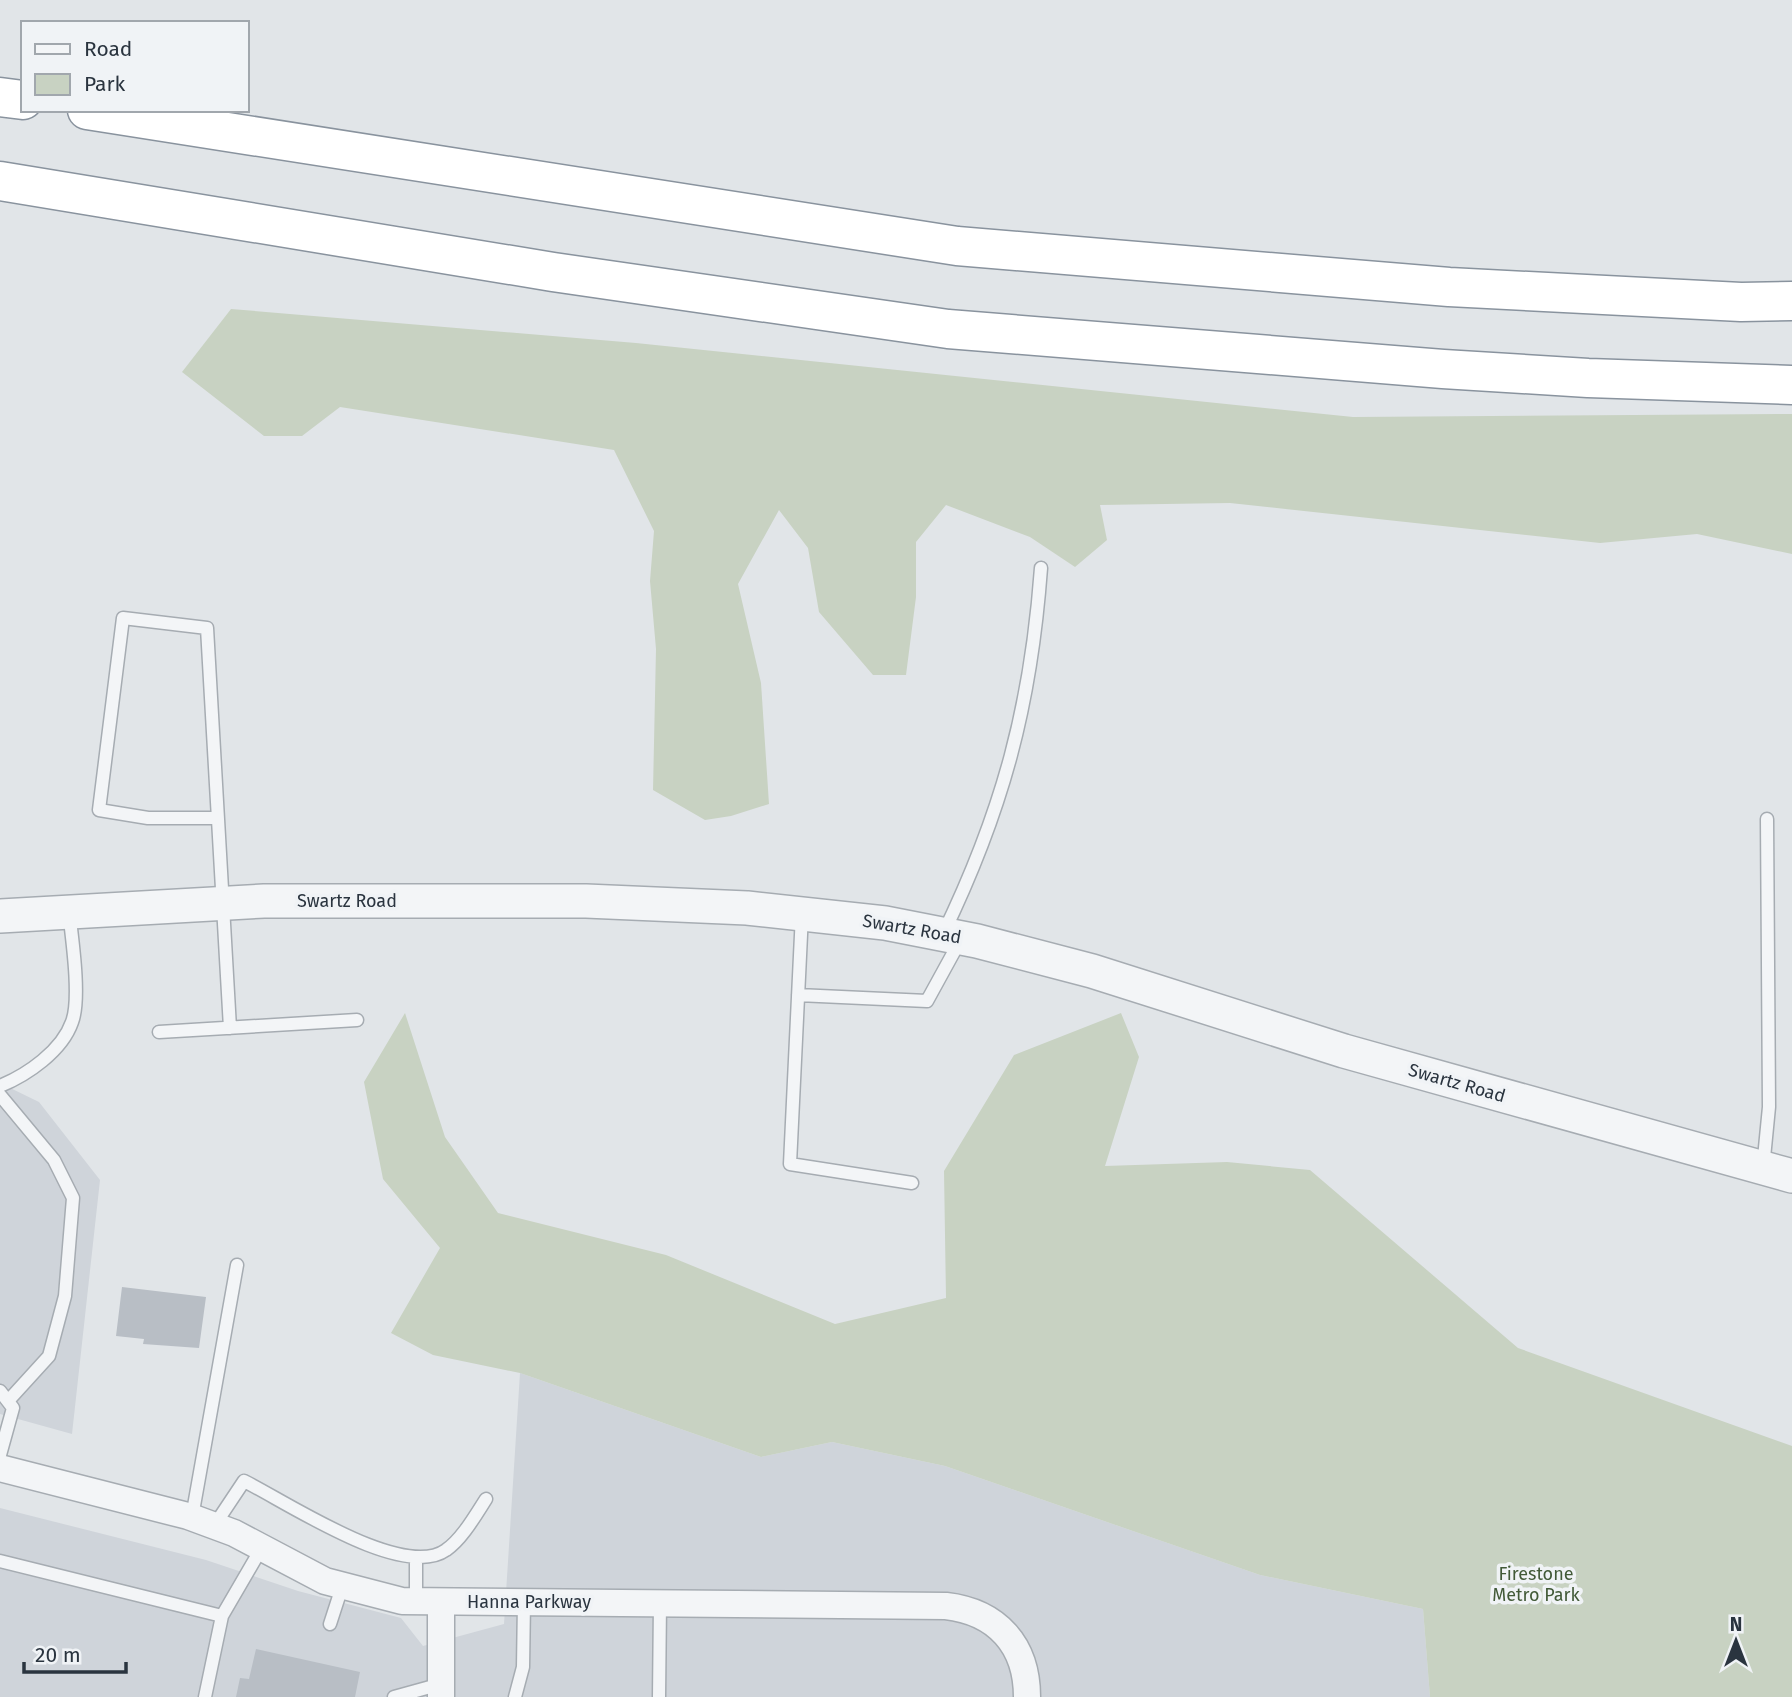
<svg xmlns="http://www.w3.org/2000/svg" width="1792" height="1697" font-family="'Fira Sans',sans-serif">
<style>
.built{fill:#cfd4da}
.green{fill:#c8d2c2}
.building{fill:#b8bec5}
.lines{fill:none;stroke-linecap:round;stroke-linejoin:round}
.service-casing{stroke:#a6acb2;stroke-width:15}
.minor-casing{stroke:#a6acb2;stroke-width:29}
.tertiary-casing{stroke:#a6acb2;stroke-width:36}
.motorway-casing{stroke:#89939e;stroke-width:41}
.service{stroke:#f3f5f7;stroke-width:12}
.minor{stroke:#f3f5f7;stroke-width:26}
.tertiary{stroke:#f3f5f7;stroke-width:33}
.motorway{stroke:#fff;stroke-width:38}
.labels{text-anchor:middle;stroke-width:7;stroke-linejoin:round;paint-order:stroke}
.street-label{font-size:18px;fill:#2a343f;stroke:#f0f3f6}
.park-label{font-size:18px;fill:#425a38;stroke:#f0f3f6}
</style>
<rect width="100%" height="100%" fill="#e1e5e8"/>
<!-- built -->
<path class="built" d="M0,1083L39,1102L100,1180L72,1434L0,1414Z
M520,1373L761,1457L832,1442L945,1466L1260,1575L1423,1609L1430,1697H0V1508L206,1560L298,1591L401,1618L423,1646L504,1624Z"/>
<!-- green -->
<path class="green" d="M231,309L636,343L1353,417L1792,414V554L1697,534L1600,543L1230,503L1100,505L1107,540L1075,567L1030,537L946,505L916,542V597L906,675H873L819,612L808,548L779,510L738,584L761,683L769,804L731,816L705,820L653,790L656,649L650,581L654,531L614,450L340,407L302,436H264L182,372Z
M405,1013L445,1137L498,1213L666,1255L835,1324L946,1298L944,1171L1014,1055L1121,1013L1139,1057L1105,1166L1227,1162L1310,1170L1518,1348L1792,1446V1697H1430L1423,1609L1260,1575L945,1466L832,1442L761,1457L520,1373L433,1355L391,1333L440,1248L383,1179L364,1082Z"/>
<!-- building -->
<path class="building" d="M122,1287L206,1297L199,1348L143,1344L144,1339L116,1336Z
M256,1649L360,1672L355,1697H236L240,1678L249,1679Z"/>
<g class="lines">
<defs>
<path id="service" d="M216,818H148L99,810L123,618L207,628L230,1028
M802,914L790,1164L912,1183
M943,934C1003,810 1031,705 1041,568
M798,995L927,1001L961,939
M159,1032L357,1020
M0,1086C27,1075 62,1051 72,1022C81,999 72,938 69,912
M0,1095L54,1160L73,1198L65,1296L49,1356L8,1401
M1763,1168L1769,1107L1767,819
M0,1391L13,1408L0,1455
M192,1517L237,1265
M214,1526L244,1481C285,1501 403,1581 446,1550C462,1539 475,1516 486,1499
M416,1558V1602
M0,1561L222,1616
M330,1624L342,1587
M205,1697L222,1616L261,1549
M394,1697L441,1684
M515,1697L523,1667L524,1602
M659,1697L660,1603"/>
<path id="minor" d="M0,1468L188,1516L234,1533L325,1581L402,1601L946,1606C997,1612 1027,1645 1027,1697
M441,1697V1603"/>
<path id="tertiary" d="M0,916L264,901H586L747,908L885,923L977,941L1092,971L1344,1051L1792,1176"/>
<path id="motorway" d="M0,97L23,100
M87,110L957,246L1449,287L1741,302L1792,301
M0,181L553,272L948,329L1443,369L1588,378L1792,385"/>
</defs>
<!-- service casing -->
<use href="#service" class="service-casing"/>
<!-- minor casing -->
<use href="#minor" class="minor-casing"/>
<!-- tertiary casing -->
<use href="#tertiary" class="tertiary-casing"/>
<!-- motorway casing -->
<use href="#motorway" class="motorway-casing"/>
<!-- service -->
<use href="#service" class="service"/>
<!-- minor -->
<use href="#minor" class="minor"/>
<!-- tertiary -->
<use href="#tertiary" class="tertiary"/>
<!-- motorway -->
<use href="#motorway" class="motorway"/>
</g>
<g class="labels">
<!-- street labels -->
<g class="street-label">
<text x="347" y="907">Swartz Road</text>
<text transform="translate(912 929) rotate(10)" y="6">Swartz Road</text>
<text transform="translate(1457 1083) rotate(16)" y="6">Swartz Road</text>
<text x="529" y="1608">Hanna Parkway</text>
</g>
<!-- park labels -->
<g class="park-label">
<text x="1536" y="1580">Firestone<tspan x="1536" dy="21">Metro Park</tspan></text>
</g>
</g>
<!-- legend -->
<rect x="21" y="21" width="228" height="91" fill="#f0f3f6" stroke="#a1a7ad" stroke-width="2"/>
<rect x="35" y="44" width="35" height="10" fill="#f3f5f7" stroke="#a1a7ad" stroke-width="2"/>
<text x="84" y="56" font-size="21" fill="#2a343f">Road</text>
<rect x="35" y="74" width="35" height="21" fill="#c8d2c2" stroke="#a1a7ad" stroke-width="2"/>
<text x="84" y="91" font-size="21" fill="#2a343f">Park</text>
<!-- north arrow -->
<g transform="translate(1736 1641)" stroke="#f0f3f6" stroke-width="5" paint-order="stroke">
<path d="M0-5L12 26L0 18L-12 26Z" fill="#2a343f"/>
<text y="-10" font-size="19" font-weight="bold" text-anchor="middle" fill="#2a343f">N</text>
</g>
<!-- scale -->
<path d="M24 1662v10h102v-10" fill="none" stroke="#2a343f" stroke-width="3.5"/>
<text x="35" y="1662" font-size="21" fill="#2a343f" stroke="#f0f3f6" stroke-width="5" paint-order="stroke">20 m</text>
</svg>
